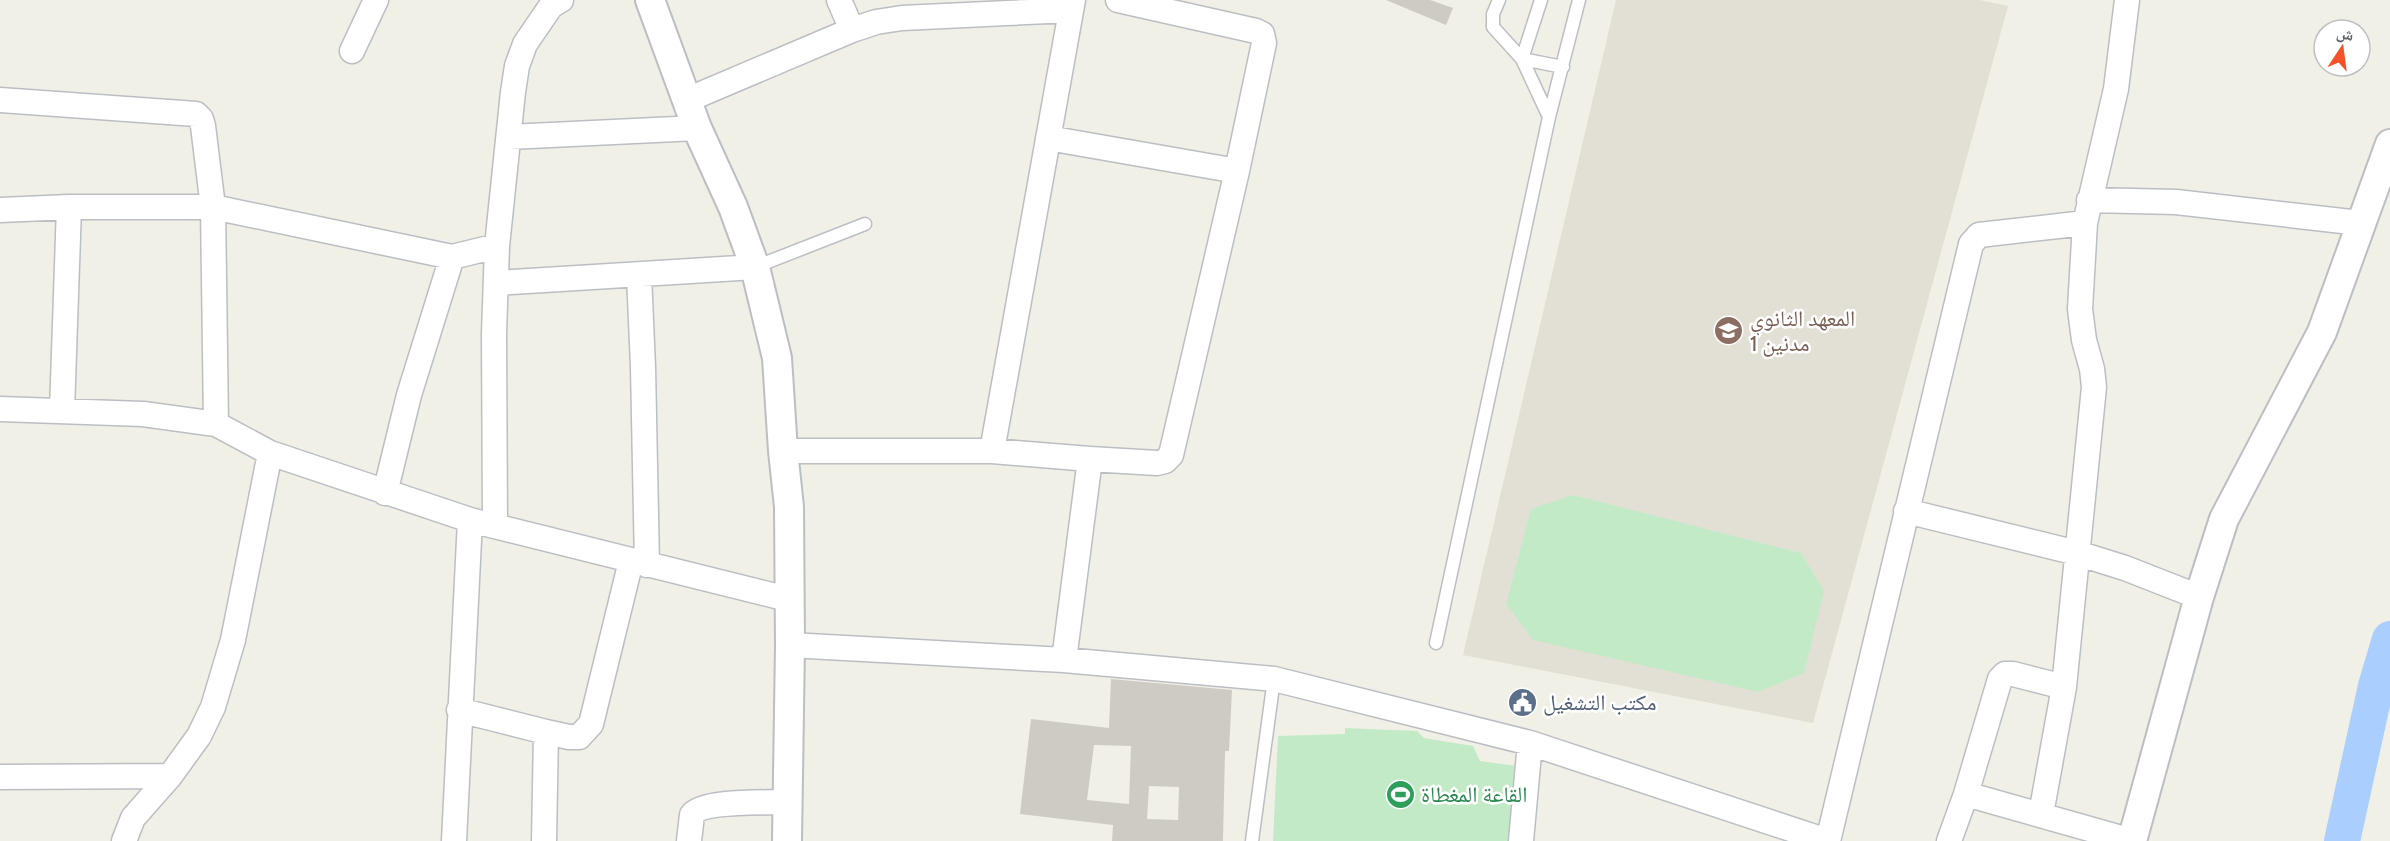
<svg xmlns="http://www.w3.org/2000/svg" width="2390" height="841" font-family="Cabin,'Noto Naskh Arabic',sans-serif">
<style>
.education{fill:#e2e0d5}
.green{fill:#c3eac7}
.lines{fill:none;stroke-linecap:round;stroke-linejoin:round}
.river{stroke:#aacfff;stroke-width:36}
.building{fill:#cdcbc3;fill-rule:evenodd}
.service-casing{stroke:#bbbec3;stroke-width:15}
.minor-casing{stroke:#bbbec3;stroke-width:27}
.tertiary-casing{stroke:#bbbec3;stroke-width:32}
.service{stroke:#fff;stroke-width:12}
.minor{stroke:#fff;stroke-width:24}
.tertiary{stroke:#fff;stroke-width:28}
.labels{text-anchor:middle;stroke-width:5;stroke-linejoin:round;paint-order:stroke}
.education-label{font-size:22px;fill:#785e54;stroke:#fff;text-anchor:start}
.service-label{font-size:22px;fill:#4e5e75;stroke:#fff;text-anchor:start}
.leisure-label{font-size:22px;fill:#27864d;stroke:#fff;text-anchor:start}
</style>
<rect width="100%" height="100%" fill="#f1f0e7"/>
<!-- education -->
<path class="education" d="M1616,0H1980L2008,6L1813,723L1463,655Z"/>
<!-- green -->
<path class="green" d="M1573,495L1801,553L1824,591L1804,673L1758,692L1533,640L1506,604L1531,509Z
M1345,728L1417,731L1424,738L1473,746L1480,761L1524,767L1515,841H1273L1278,736L1345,734Z"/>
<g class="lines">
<!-- river -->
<path class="river" d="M2342,841L2376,686L2390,639"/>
</g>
<!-- building -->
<path class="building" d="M1386,0H1430L1453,8L1446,25Z
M1111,679L1232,690L1229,751H1225L1223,841H1112L1113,825L1020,814L1031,719L1109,728ZM1094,745L1131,746L1129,804L1087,800ZM1149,786L1179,787L1178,820L1147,819Z"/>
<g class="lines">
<defs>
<path id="service" d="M1499,0L1493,14V27L1522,59L1549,117
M1522,59L1541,0
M1522,59L1563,67
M755,267L865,224
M1436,643L1549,117L1579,0
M1252,841L1274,679"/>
<path id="minor" d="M839,0L852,30
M352,51L376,0
M0,100L196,114L201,119L203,126L213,207L452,257L409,395L385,493
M687,100L852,30L876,22L902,18L1071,10
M509,137L697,128
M1048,138L1237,171
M2089,200L2176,202L2360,223
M0,210L69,207H213L216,424
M452,257L497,246
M639,275L643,367L647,565
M497,283L755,267
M0,409L143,414L216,424L270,453
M62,411L69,207
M783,451H992L1073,0
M992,451L1090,459L1064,660
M1090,459L1157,463L1165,461L1171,455L1237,171L1264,43L1262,34L1256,31L1118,0
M1906,511L2077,553L2125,568L2199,597
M495,525L494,334L497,246L513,92L517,66L525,44L551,6L561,0
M790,645L1064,660L1274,679L1530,743L1827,841
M459,710L546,732L544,841
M546,732L569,737H579L591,724L631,561
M0,777L170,776
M1966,794L2132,841
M2041,814L2064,687L2094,387L2092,369L2084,340L2080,309L2085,223L2116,89L2127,0
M124,841L133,818L170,776L199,736L213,707L233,640L270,453L470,520L788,599
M454,841L470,520
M689,841L692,815C702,800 767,803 786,802
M1521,841L1530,743
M1828,841L1971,244L1979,235L2085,223
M1949,841L1966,794L2000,679L2005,674H2013L2064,687"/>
<path id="tertiary" d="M650,0L697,128L733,207L755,267L777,358L783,451L789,507L790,645L787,841
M2132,841L2199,597L2224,519L2322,332L2390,144"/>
</defs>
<!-- service casing -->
<use href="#service" class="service-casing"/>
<!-- minor casing -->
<use href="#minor" class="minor-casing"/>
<!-- tertiary casing -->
<use href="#tertiary" class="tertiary-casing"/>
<!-- service -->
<use href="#service" class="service"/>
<!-- minor -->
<use href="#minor" class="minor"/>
<!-- tertiary -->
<use href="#tertiary" class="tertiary"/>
</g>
<!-- icons -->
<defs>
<symbol id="school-disc" viewBox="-11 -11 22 22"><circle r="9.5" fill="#8d6e63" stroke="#fff"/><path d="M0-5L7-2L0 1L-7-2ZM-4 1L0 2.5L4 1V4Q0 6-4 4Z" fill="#fff"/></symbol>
<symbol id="civic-disc" viewBox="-11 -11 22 22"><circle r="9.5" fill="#5c6f8a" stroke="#fff"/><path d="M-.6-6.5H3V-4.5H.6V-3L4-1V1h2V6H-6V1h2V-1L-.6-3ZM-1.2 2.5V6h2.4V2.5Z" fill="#fff"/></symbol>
<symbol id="stadium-disc" viewBox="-11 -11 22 22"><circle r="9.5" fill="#2e9e5b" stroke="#fff"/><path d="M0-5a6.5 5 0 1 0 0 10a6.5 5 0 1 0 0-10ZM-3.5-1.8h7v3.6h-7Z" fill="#fff"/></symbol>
</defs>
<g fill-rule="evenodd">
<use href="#school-disc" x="1712" y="314" width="33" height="33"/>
<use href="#civic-disc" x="1506" y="686" width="33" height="33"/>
<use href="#stadium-disc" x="1384" y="778" width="33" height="33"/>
</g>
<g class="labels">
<!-- education labels -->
<g class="education-label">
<text x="1750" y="326">المعهد الثانوي<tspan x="1750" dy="25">مدنين 1</tspan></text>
</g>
<!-- service labels -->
<g class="service-label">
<text x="1543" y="710">مكتب التشغيل</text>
</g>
<!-- leisure labels -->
<g class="leisure-label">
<text x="1421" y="802">القاعة المغطاة</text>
</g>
</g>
<!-- north arrow -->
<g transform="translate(2342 48) rotate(13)"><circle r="28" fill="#ffffff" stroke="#bfc0c3" stroke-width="1.5"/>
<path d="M0-4.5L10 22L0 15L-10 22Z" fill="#f55229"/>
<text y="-9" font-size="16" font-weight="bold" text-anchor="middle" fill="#5e6268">ش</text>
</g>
</svg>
